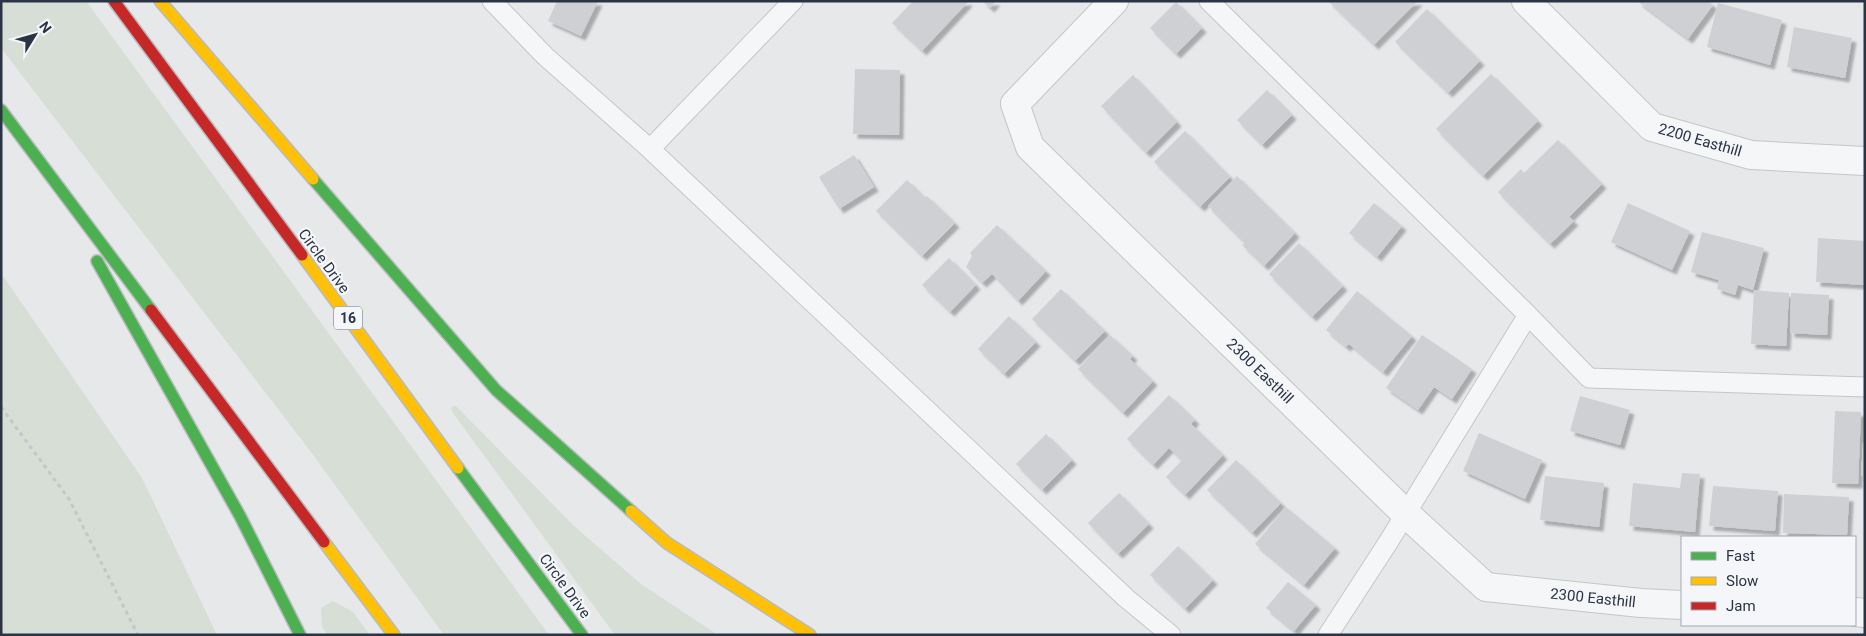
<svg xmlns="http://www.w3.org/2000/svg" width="1866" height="636" font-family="Roboto,sans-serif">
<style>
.green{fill:#d6ded6}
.building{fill:#ced0d3;filter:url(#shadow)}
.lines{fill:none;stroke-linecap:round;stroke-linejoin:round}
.lane-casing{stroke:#c4c6c8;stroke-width:21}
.street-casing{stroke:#c4c6c8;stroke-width:30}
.fast-casing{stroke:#b8bbbf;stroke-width:14}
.slow-casing{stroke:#b8bbbf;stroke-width:14}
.jam-casing{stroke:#b8bbbf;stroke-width:14}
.path{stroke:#c5c6ca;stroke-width:3;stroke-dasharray:4 4;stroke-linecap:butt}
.lane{stroke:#f5f6f7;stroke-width:19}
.street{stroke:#f5f6f7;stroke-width:28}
.fast{stroke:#4caf50;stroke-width:11}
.slow{stroke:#ffc107;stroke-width:11}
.jam{stroke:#c62828;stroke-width:11}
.labels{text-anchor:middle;stroke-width:4.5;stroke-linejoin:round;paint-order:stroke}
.shield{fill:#f4f6f9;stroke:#676e7b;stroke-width:1}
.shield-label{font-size:14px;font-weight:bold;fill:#2b3445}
.street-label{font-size:15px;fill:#2b3445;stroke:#f4f6f9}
</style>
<defs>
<filter id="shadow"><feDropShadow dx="4.5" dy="4.5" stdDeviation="1" flood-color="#0004"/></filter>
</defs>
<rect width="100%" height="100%" fill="#e6e8ea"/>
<!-- green -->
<path class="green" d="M1,1H86L549,635H444L311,452L1,48Z
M1,273L142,478L217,635H1Z
M456,406L574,526L641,584L718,635H615L453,413L451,409L452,407Z
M333,601L353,612L370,635H327L322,626L321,608Z"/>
<!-- building -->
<path class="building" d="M557,1H598L581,36L548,21Z
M913,1H967L968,2L922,51L892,23Z
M982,1H996L990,8Z
M1328,1H1418L1374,45Z
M1637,1H1708L1713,5L1688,39Z
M1176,2L1202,28L1176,54L1150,28Z
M1718,3L1782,20L1770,65L1707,47Z
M1427,9L1480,61L1448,93L1395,42Z
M1794,27L1852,38L1845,78L1787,67Z
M855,69L900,70L899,135L853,134Z
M1491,74L1538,121L1483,176L1436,129Z
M1133,75L1177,122L1146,153L1101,106Z
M1267,90L1292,115L1262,145L1237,120Z
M1185,131L1230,177L1200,207L1154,162Z
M1558,140L1602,184L1569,217L1574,221L1550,244L1498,192L1521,169L1524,173Z
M854,155L874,187L839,209L819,177Z
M1237,176L1295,233L1264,266L1242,245L1245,243L1208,206Z
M907,180L925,198L927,196L955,223L922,256L876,211Z
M1374,203L1402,226L1377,257L1349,233Z
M1628,203L1690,231L1672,270L1611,242Z
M997,225L1046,271L1018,301L992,274L982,283L966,267L972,256L970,253Z
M1702,232L1764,248L1753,290L1738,285L1735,295L1717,289L1719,280L1691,272Z
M1818,238L1865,241V285L1816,282Z
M1299,243L1343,286L1312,317L1269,274Z
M949,258L976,285L950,312L922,285Z
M1061,289L1105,331L1075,361L1032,319Z
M1754,290L1789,293L1786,346L1751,344Z
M1357,291L1412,336L1383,372L1349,344L1346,347L1326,330Z
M1791,293L1829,295L1827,335L1790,333Z
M1009,316L1036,342L1004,374L978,349Z
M1110,335L1133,356L1130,359L1153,381L1123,413L1078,369Z
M1422,335L1472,369L1452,399L1434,387L1418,410L1386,388Z
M1169,395L1195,420L1191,424L1223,455L1185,495L1166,477L1182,460L1169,448L1153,465L1127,439Z
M1580,396L1630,410L1620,445L1570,431Z
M1835,411L1861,412L1858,484L1832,483Z
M1479,433L1542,460L1525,499L1463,471Z
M1046,434L1072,460L1042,490L1016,464Z
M1863,443H1865V476H1861Z
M1236,460L1281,503L1252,533L1207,490Z
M1682,473L1700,474L1695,532L1629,526L1633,483L1680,488Z
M1545,476L1604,483L1599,527L1540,520Z
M1713,486L1778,491L1775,531L1709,526Z
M1119,493L1149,524L1118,554L1088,523Z
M1784,494L1849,497L1847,535L1783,533Z
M1286,507L1335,548L1304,585L1255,544Z
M1178,546L1213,580L1185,609L1150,575Z
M1288,582L1316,605L1294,631L1266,608Z"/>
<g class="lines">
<defs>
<path id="lane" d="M492,1L545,56L650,149L1126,598L1171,635
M1209,1L1528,315L1589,378L1865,387
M650,149L793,1
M1328,635L1389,541L1528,315"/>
<path id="street" d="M1114,1L1015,104L1030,147L1405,513L1486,587L1641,603L1682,605
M1526,1L1652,127L1751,155L1865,161
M1855,612L1865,613"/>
<path id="fast" d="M1,110L151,310
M313,179L496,390L631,511
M97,261L240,516L300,635
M458,468L582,635"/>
<path id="slow" d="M160,1L313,179
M302,255L458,468
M631,511L667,543L810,635
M324,542L394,635"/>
<path id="jam" d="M114,1L302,255
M151,310L324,542"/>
</defs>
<!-- lane casing -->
<use href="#lane" class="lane-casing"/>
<!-- street casing -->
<use href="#street" class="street-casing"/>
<!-- fast casing -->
<use href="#fast" class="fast-casing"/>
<!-- slow casing -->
<use href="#slow" class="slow-casing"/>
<!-- jam casing -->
<use href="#jam" class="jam-casing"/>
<!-- path -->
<path class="path" d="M1,407L69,499L138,635"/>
<!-- lane -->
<use href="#lane" class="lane"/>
<!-- street -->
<use href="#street" class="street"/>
<!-- fast -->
<use href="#fast" class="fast"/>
<!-- slow -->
<use href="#slow" class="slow"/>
<!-- jam -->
<use href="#jam" class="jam"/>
</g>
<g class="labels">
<!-- shield labels -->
<rect class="shield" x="334" y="306.5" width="28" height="23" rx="4"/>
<g class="shield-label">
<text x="348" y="323">16</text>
</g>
<!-- street labels -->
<g class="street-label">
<text transform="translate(1700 140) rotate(16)" y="5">2200 Easthill</text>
<text transform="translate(324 261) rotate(54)" y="5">Circle Drive</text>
<text transform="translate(1260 371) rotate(44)" y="5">2300 Easthill</text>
<text transform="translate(565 586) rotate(54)" y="5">Circle Drive</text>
<text transform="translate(1593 598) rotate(6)" y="5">2300 Easthill</text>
</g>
</g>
<!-- border -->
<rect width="1866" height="636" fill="none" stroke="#2b3445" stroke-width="5"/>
<!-- legend -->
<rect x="1681" y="536" width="175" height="90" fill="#f4f6f9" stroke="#a4a8b1"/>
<rect x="1691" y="552" width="25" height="8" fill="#4caf50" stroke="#a4a8b1"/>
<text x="1726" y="561" font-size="15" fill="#2b3445">Fast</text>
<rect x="1691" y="577" width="25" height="8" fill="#ffc107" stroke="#a4a8b1"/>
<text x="1726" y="586" font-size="15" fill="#2b3445">Slow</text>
<rect x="1691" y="602" width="25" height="8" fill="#c62828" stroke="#a4a8b1"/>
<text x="1726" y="611" font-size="15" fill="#2b3445">Jam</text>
<!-- north arrow -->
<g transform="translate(35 35) rotate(53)" stroke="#f4f6f9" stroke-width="4" paint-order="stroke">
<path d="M0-4L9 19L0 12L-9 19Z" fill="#2b3445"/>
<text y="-8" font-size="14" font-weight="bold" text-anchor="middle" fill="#2b3445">N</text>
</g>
</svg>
